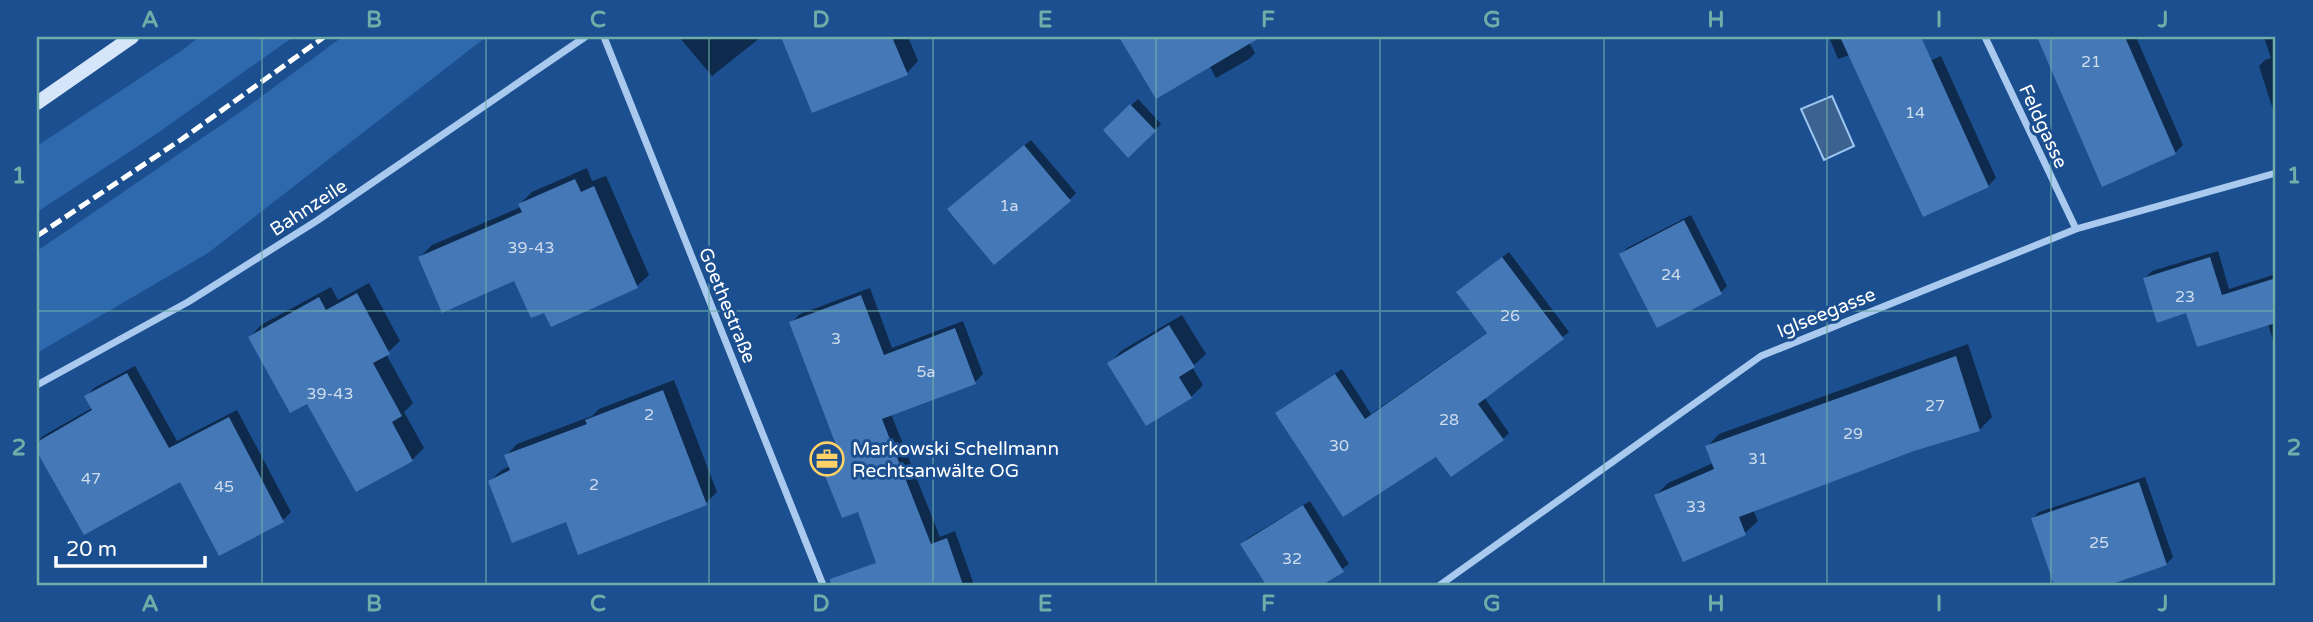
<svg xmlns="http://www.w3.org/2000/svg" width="2313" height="622" font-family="'Varela Round',sans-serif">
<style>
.green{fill:#2e69ad}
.water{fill:#3c6290;stroke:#9cc4f0;stroke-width:2}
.shadow{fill:#0007}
.building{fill:#4478b7}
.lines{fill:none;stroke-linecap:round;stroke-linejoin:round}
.minor{stroke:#a9c9ee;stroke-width:7}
.secondary{stroke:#d6e6fa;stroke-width:14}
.rail{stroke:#fff;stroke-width:5;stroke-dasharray:12 5;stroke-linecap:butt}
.grid{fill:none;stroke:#6fada8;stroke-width:2;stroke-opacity:0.55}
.labels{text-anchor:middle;stroke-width:6;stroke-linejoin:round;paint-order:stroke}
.number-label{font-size:16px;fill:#d0dded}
.street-label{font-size:19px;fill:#fff;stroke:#1b4f8f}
.poi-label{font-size:19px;fill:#fff;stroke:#1b4f8f;text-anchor:start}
.neatline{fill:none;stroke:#6fada8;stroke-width:2.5}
.grid-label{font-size:23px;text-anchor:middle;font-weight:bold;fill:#6fada8}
</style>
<rect width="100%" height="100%" fill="#1b4f8f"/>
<!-- green -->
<path class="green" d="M199,37H293L152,137L37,212V146L181,51Z
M342,37H486L208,253L37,353V251L246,108Z"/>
<!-- water -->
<path class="water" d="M1832,96L1854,146L1824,160L1801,109Z"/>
<!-- shadow -->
<path class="shadow" d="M679,37H761L712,76Z
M839,37H908L918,61L907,73L805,50Z
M1128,37H1246L1255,53L1249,59L1216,78L1209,65L1124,41Z
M1829,37H1921L1930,61L1941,56L1996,178L1988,186L1850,55L1838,59Z
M2039,37H2136L2183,145L2175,153L2103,184Z
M2264,37H2276L2275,116L2259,66L2265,60L2271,58Z
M1138,99L1161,124L1128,155L1105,130Z
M1031,140L1076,193L1070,199L955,203Z
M587,168L592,181L606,176L649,275L637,286L551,324L545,310L515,278L420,257L432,245L521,207L520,204L532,192Z
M1691,215L1727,286L1721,292L1621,254L1627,248Z
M2218,251L2229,289L2276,274V350L2268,324L2188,311L2145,278L2152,271Z
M1509,252L1569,332L1484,397L1509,433L1503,439L1437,454L1277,413L1342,369L1371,414L1488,332L1458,292Z
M369,283L400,341L386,354L413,403L404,412L424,448L412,460L308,401L250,337L261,325L331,287L338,300Z
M870,288L892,348L963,321L983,374L975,382L891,414L940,537L955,531L974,585H886L859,510L818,454L826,445L837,441L791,323L800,314Z
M1182,315L1206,354L1192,367L1203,385L1191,397L1110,363L1121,351Z
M1968,344L1992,417L1980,429L1914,449L1753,510L1758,521L1745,533L1656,495L1668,483L1713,463L1707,447L1719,434Z
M135,366L177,441L237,410L291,512L283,520L180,479L84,533L37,448V442L43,436L92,408L86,397L94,388Z
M674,380L717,492L706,503L567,520L490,481L502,470L510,466L506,456L517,444L592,416L599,409Z
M2145,477L2173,557L2166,564L2104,585H2056L2033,518L2039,512Z
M1310,501L1349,564L1318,585H1268L1242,544L1248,538Z"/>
<!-- building -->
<path class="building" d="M781,37H892L908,75L812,113Z
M1119,37H1261L1156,99Z
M1840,37H1921L1989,187L1923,217Z
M2037,37H2125L2176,154L2102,187Z
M1130,104L1156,131L1128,158L1103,130Z
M1024,145L1071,201L994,265L947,209Z
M575,179L581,192L594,186L638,288L551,327L544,313L531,318L514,281L442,313L418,257L522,212L518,204Z
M1684,220L1722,294L1657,328L1619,254Z
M1502,257L1564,339L1478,404L1504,440L1451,477L1436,457L1343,517L1275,413L1335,374L1365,419L1487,333L1456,292Z
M2210,257L2222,295L2276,278V323L2197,347L2186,313L2157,323L2143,278Z
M357,293L390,354L373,363L402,416L392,422L413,461L356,492L307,404L290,413L248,337L319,297L326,310Z
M861,295L884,355L955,328L976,384L882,419L931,544L947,538L963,585H831L830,579L876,563L858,512L842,518L816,453L836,445L789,322Z
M1169,325L1195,367L1179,377L1192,398L1146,426L1107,363Z
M1956,356L1980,431L1914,451L1739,517L1746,535L1683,562L1654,495L1714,469L1705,446Z
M127,373L169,448L229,417L284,522L219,556L180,482L84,535L37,452V442L92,410L84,396Z
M663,390L707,505L578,555L566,522L512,543L488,481L510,470L504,455L587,424L585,420Z
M2139,482L2167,565L2109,585H2054L2031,518Z
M1303,505L1344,572L1322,585H1266L1240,544Z"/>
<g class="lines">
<!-- minor -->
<path class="minor" d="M604,37L823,585
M1985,37L2076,229
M37,385L188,302L318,220L585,37
M1440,585L1761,356L2076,229L2276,173"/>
<!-- secondary -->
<path class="secondary" d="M37,103L132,37"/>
<!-- rail -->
<path class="rail" d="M37,236L182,139L324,37"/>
</g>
<!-- grid -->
<path class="grid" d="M262,37V585M486,37V585M709,37V585M933,37V585M1156,37V585M1380,37V585M1604,37V585M1827,37V585M2051,37V585M37,311H2276"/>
<!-- icons -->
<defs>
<symbol id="office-ring" viewBox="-11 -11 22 22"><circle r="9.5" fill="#1b4f8f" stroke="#ffd166" stroke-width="1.5"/><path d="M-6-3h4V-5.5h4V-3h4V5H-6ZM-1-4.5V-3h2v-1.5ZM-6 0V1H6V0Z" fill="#ffd166"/></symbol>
</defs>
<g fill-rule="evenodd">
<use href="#office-ring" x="808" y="440" width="38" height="38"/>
</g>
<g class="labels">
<!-- number labels -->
<g class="number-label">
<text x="2091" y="67">21</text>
<text x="1915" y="118">14</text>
<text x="1009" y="211">1a</text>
<text x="531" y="253">39-43</text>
<text x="1671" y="280">24</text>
<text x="2185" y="302">23</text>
<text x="1510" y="321">26</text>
<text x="836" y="344">3</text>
<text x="926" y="377">5a</text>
<text x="330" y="399">39-43</text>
<text x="1935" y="411">27</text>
<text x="649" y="420">2</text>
<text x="1449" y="425">28</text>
<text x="1853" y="439">29</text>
<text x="1339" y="451">30</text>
<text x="1758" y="464">31</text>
<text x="91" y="484">47</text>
<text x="594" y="490">2</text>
<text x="224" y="492">45</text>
<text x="1696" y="512">33</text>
<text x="2099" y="548">25</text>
<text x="1292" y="564">32</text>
</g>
<!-- street labels -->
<g class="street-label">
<text transform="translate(2044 126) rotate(65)" y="7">Feldgasse</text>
<text transform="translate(308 207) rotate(-33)" y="7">Bahnzeile</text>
<text transform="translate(728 305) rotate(68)" y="7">Goethestraße</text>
<text transform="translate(1826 312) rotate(-22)" y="7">Iglseegasse</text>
</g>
<!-- poi labels -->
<g class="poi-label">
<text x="852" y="455">Markowski Schellmann<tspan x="852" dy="22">Rechtsanwälte OG</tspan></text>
</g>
</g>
<!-- border -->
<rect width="2313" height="622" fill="none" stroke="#1b4f8f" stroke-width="77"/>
<!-- scale -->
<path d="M56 556v10h149v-10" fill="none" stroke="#ffffff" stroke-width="3.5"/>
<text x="66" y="556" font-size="21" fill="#ffffff" stroke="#1b4f8f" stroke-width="5" paint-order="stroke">20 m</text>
<rect x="38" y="38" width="2236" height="546" class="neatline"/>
<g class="grid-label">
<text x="150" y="27">A</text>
<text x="374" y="27">B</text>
<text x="598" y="27">C</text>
<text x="821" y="27">D</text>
<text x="1045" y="27">E</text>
<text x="1268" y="27">F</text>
<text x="1492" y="27">G</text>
<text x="1716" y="27">H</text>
<text x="1939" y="27">I</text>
<text x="2163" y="27">J</text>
<text x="19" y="183">1</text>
<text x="2294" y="183">1</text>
<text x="19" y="455">2</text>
<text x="2294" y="455">2</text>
<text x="150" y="611">A</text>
<text x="374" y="611">B</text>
<text x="598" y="611">C</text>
<text x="821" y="611">D</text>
<text x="1045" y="611">E</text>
<text x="1268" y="611">F</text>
<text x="1492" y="611">G</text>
<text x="1716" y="611">H</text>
<text x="1939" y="611">I</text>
<text x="2163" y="611">J</text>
</g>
</svg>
